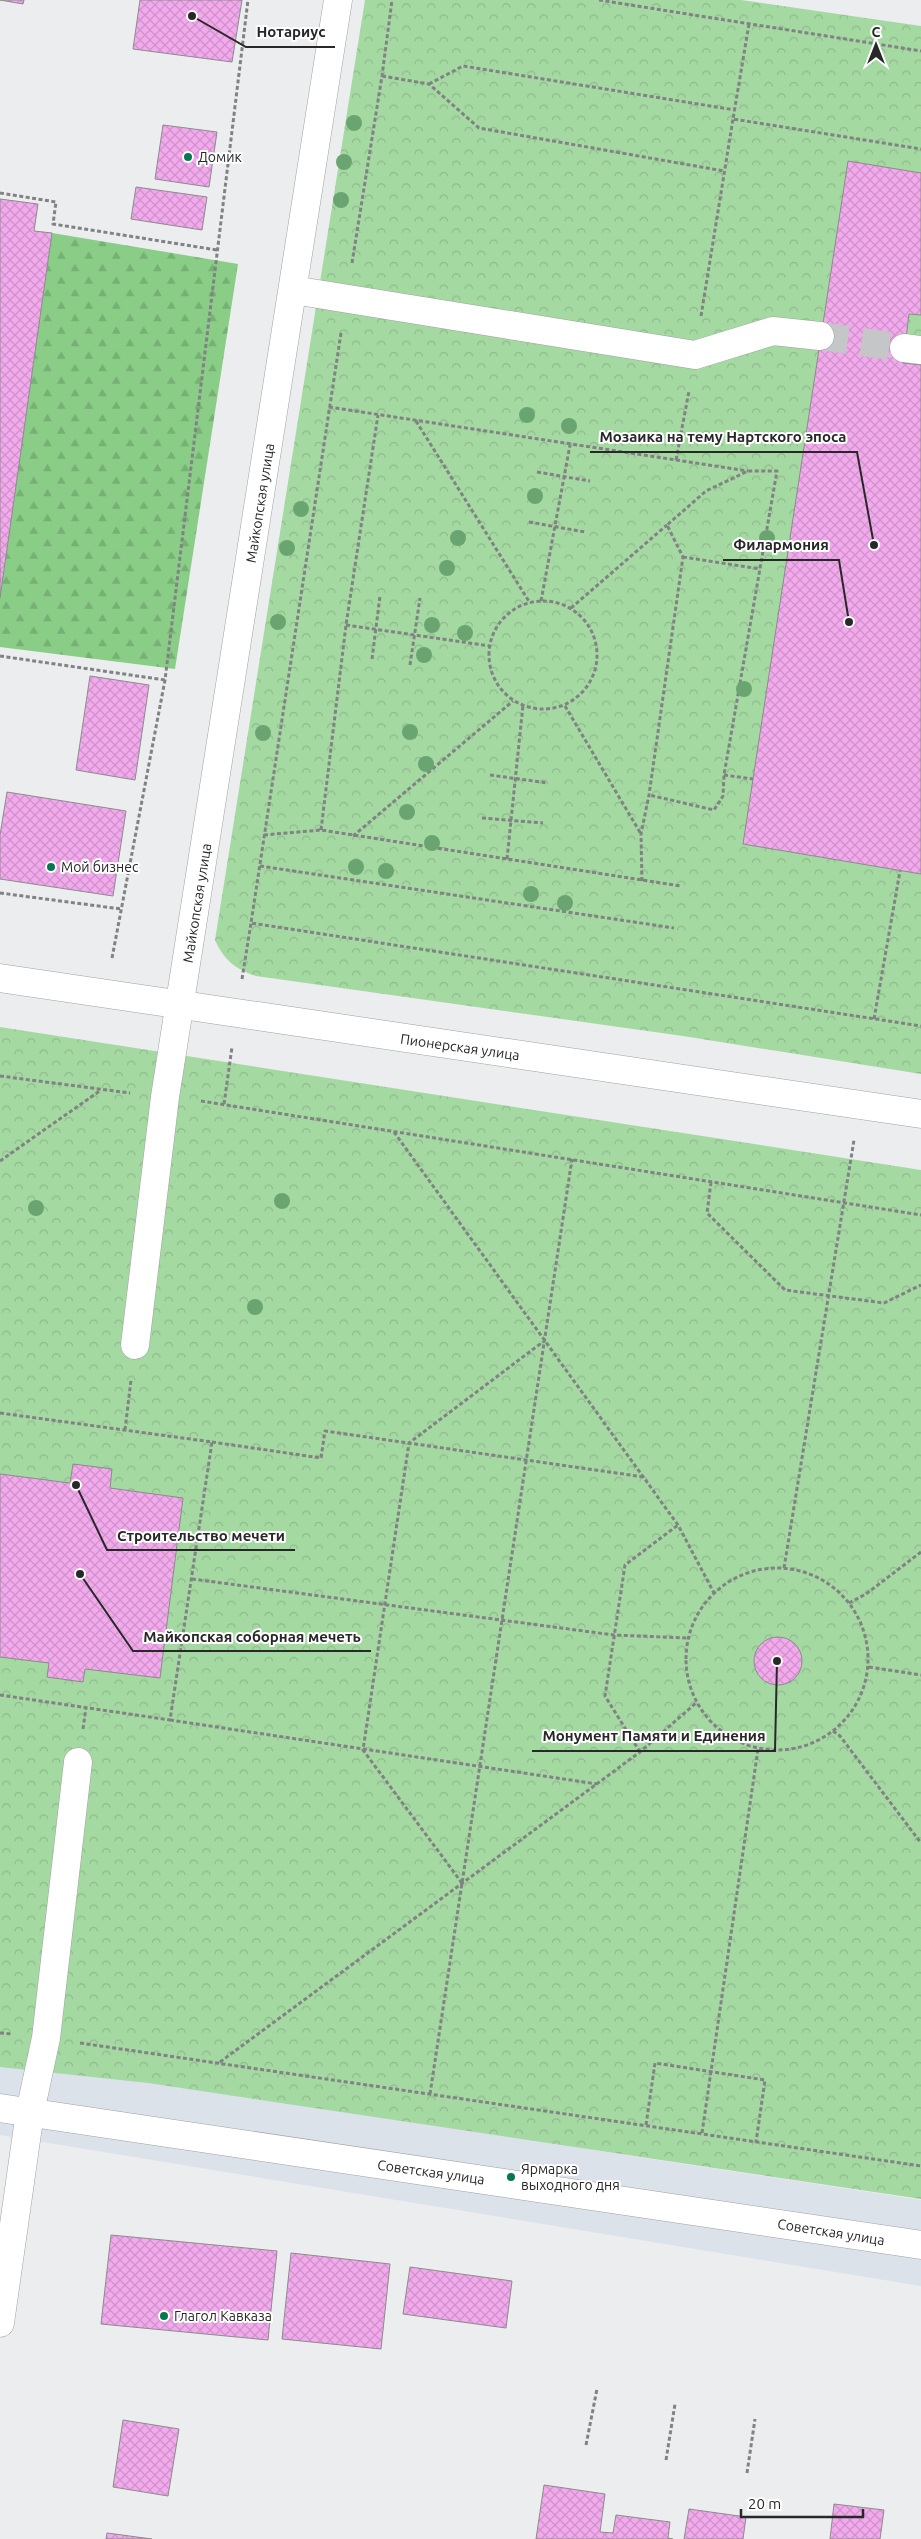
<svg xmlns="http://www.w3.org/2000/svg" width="921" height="2539" font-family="Ubuntu,sans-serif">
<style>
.built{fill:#dce2ea}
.forest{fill:url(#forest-firs)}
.park{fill:url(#park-crowns)}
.building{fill:url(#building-cross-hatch);stroke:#8c8b8c}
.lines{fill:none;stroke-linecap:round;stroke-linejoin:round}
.minor-tunnel{stroke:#c4c6c7;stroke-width:28;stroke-dasharray:28 14;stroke-linecap:butt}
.minor-casing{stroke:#9fa1a2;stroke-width:29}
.major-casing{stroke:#9fa1a2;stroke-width:29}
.path{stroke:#818283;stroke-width:3;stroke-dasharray:4 2.5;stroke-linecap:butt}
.minor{stroke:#fff;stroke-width:28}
.major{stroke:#fff;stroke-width:28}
.tree{fill:#6aa571}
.poi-dot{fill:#077751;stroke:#fff;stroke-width:2}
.labels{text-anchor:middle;stroke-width:4;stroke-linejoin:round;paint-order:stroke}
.poi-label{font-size:14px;fill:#282829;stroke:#fff;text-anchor:start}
.street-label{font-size:14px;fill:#282829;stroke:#fff}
.leader{fill:none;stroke:#282829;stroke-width:2}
.callout-dot{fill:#282829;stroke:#fff;stroke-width:2}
.callout-label{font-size:15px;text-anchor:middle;font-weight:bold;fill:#282829;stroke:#fff;stroke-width:4;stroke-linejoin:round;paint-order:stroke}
</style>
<defs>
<pattern id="forest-firs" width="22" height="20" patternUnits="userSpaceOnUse" patternTransform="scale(1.25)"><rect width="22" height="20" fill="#89cd86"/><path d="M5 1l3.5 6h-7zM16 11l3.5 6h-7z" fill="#76b074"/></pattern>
<pattern id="park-crowns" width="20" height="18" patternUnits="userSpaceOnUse" patternTransform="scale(1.25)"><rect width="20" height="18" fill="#a5d9a2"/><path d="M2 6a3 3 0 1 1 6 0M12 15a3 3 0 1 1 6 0" fill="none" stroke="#8eba8c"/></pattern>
<pattern id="building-cross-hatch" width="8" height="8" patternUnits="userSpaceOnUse" patternTransform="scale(1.25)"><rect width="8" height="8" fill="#f2aaed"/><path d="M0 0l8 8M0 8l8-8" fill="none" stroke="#d092cb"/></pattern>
</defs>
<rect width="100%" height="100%" fill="#ebedee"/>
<!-- built -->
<path class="built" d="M0,2049L618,2154L921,2200V2286L0,2135Z"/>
<!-- forest -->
<path class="forest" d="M52,233L238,264L175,669L0,647V598Z"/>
<!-- park -->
<path class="park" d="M365,0H741L921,26V1074L683,1036L256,976C236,970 223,959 215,940Z
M0,1027L921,1170V2199L148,2083L0,2067Z"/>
<!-- building -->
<path class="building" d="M0,0H24L23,4Z
M140,0H242L232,62L133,49Z
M163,125L217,132L209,187L155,179Z
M848,161L921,173V315L909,314L903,363L921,365V874L743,844Z
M136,187L207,197L202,230L131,219Z
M0,199L38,204L34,231L52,233L0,598Z
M90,676L149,685L135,780L76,770Z
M7,792L126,811L113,896L0,879V835Z
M73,1464L112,1469L110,1488L183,1498L160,1678L85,1669L83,1682L47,1677L49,1663L0,1657V1474L70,1483Z
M754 1661a24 24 0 1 1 48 0a24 24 0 1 1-48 0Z
M111,2235L277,2251L268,2340L101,2324Z
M291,2253L390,2264L381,2349L282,2339Z
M410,2267L512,2281L506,2328L403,2314Z
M123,2420L179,2429L168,2496L113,2487Z
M544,2485L605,2494L600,2532L613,2533L616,2515L670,2522L668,2538L673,2539H536Z
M834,2504L884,2510L880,2539H830Z
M689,2509L746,2517L743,2539H684Z
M107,2533L152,2539H106Z"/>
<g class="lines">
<!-- minor-tunnel -->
<path class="minor-tunnel" d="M820,336L904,348"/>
<defs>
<path id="minor" d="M293,290L695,355L773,331L820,336
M904,348L921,350
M135,1345L165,1097L338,0
M0,2108L921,2245
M0,2323L30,2112L46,2038L78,1762"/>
<path id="major" d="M0,978L921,1114"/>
</defs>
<!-- minor casing -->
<use href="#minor" class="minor-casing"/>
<!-- major casing -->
<use href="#major" class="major-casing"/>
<!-- path -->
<path class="path" d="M599,0L921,51
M749,24L733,119L921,149
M382,76L429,84L479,128L724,171
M429,84L463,66L735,110
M0,193L56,202L53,224L217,250
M352,263L382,76L392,0
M701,316L733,119
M341,333L251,923L921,1026
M329,407L748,471
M416,421L530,603
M676,460L689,391
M537,472L590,481
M529,522L585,532
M683,557L760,569
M489 655a54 54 0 1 1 108 0a54 54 0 1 1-108 0Z
M541,601L570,445
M571,608L667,525
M346,625L490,646
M0,656L165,680
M372,659L380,596
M410,665L420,598
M565,706L641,834
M490,775L548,783
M724,775L753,779
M482,818L543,823
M321,830L346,625L378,415
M264,835L321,830L681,886
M353,836L513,701
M507,859L523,705
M260,866L674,928
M642,881L641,834L649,795L683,557L667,525L706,491L748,471H777L724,775L723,796L714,810L649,795
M0,893L121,909
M112,958L165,680L248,0
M242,979L251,923
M874,1019L900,871
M0,1076L130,1093
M201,1101L921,1215
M224,1104L232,1047
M394,1132L678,1525L714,1593
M0,1161L101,1090
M711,1182L707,1213L785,1290L884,1303L921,1285
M0,1413L212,1442L170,1720L0,1695
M125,1430L131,1380
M212,1442L321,1458L325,1431L644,1477
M784,1568L854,1140
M686 1659a91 91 0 1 1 182 0a91 91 0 1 1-182 0Z
M192,1579L614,1635L688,1638
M849,1603L866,1594L921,1552
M869,1667L921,1675
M170,1720L597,1784
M83,1729L86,1708
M833,1731L840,1736L921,1843
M640,1752L605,1696L625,1565L678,1525
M462,1883L363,1750L409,1443L544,1341
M0,2033L12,2034
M80,2043L921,2166
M220,2062L640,1752L696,1703
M430,2094L572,1159
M646,2125L655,2063L765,2080L756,2142
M702,2133L758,1749
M586,2445L597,2389
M666,2460L675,2404
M747,2473L755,2419"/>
<!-- minor -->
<use href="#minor" class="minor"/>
<!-- major -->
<use href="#major" class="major"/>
</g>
<!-- trees -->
<g class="tree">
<circle cx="354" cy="123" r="8"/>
<circle cx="344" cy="162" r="8"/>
<circle cx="341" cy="200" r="8"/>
<circle cx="527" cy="415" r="8"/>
<circle cx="569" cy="426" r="8"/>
<circle cx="535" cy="496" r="8"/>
<circle cx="301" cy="509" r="8"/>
<circle cx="458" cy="538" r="8"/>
<circle cx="767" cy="538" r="8"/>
<circle cx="287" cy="548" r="8"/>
<circle cx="447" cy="568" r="8"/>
<circle cx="278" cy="622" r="8"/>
<circle cx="432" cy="625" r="8"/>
<circle cx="465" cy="633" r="8"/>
<circle cx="424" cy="655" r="8"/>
<circle cx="744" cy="689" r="8"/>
<circle cx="410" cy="732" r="8"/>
<circle cx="263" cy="733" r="8"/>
<circle cx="426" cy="764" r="8"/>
<circle cx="407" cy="812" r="8"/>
<circle cx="432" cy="843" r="8"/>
<circle cx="356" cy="867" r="8"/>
<circle cx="386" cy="871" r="8"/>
<circle cx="531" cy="894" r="8"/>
<circle cx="565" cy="903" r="8"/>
<circle cx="282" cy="1201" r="8"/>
<circle cx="36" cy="1208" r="8"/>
<circle cx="255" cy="1307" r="8"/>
</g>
<!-- markers -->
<g class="poi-dot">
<circle cx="188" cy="157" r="5"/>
<circle cx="51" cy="867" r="5"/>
<circle cx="511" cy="2177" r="5"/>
<circle cx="164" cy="2316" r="5"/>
</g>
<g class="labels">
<!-- poi labels -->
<g class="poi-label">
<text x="198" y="162">Домик</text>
<text x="61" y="872">Мой бизнес</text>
<text x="521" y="2174">Ярмарка<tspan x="521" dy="16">выходного дня</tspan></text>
<text x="174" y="2321">Глагол Кавказа</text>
</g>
<!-- street labels -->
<g class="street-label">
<text transform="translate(260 503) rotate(-81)" y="5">Майкопская улица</text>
<text transform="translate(197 903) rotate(-81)" y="5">Майкопская улица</text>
<text transform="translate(460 1047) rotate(8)" y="5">Пионерская улица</text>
<text transform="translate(431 2172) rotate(8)" y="5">Советская улица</text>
<text transform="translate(831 2232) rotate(9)" y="5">Советская улица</text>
</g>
</g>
<!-- callouts -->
<path class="leader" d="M192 16L246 47H335M874 545L857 452H590M849 622L839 560H723M76 1485L107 1550H295M80 1574L133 1651H371M777 1661L775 1751H532"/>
<g class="callout-dot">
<circle cx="192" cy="16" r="5"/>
<circle cx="874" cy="545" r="5"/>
<circle cx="849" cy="622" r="5"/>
<circle cx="76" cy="1485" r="5"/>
<circle cx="80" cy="1574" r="5"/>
<circle cx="777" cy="1661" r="5"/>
</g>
<g class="callout-label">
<text x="291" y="37">Нотариус</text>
<text x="723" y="442">Мозаика на тему Нартского эпоса</text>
<text x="781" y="550">Филармония</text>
<text x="201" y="1541">Строительство мечети</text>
<text x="252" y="1642">Майкопская соборная мечеть</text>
<text x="654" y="1741">Монумент Памяти и Единения</text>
</g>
<!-- north arrow -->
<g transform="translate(876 45)" stroke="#ffffff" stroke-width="4" paint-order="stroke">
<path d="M0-4L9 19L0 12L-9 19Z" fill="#282829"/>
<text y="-8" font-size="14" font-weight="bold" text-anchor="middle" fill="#282829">С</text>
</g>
<!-- scale -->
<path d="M741 2509v8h122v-8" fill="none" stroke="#282829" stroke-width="2.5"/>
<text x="748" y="2509" font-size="15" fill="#282829" stroke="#ffffff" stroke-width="4" paint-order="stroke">20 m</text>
</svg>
